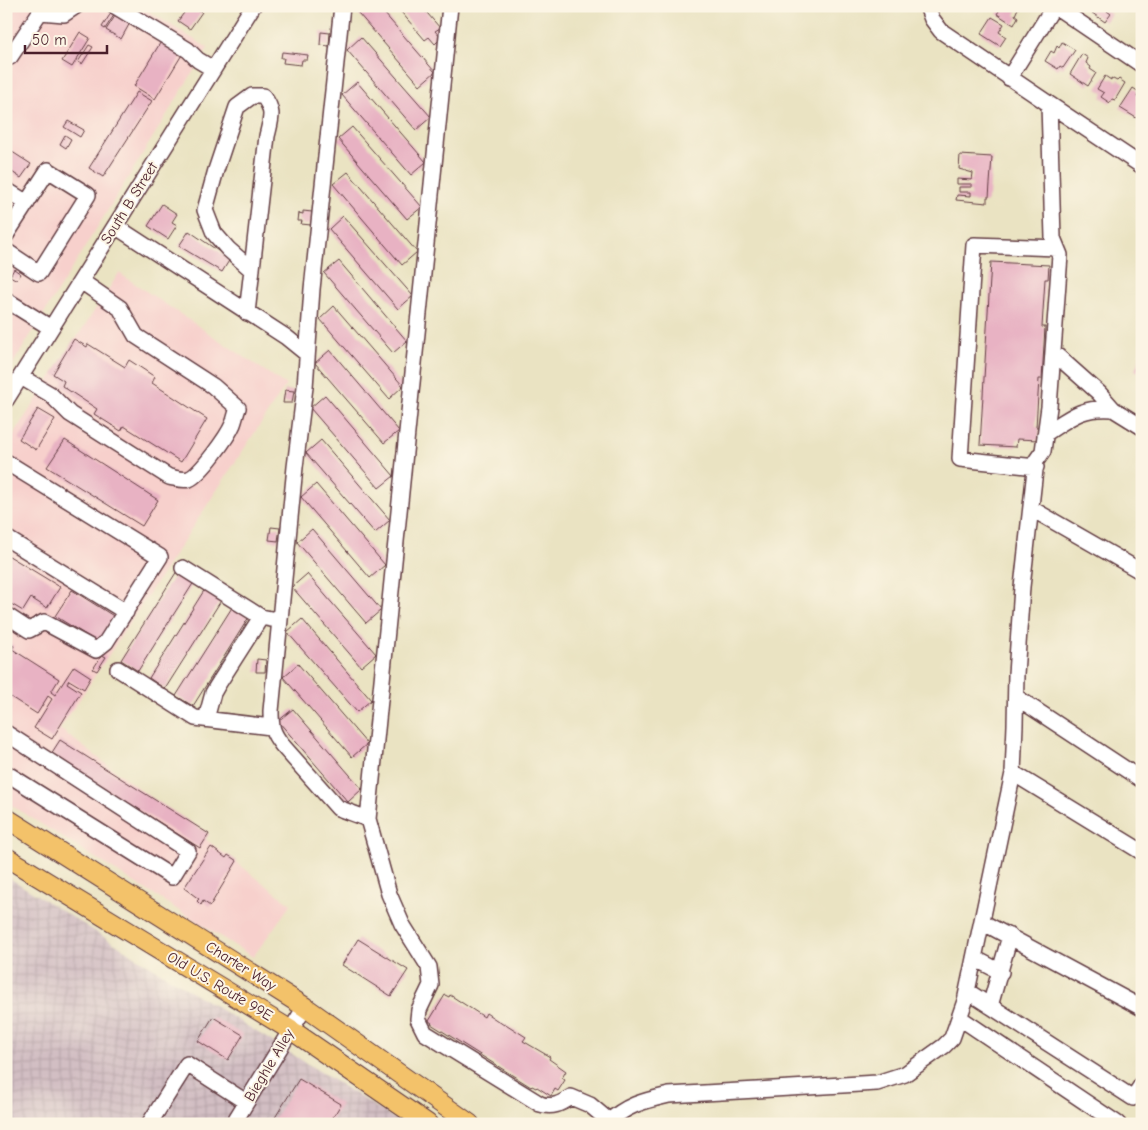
<svg xmlns="http://www.w3.org/2000/svg" width="1148" height="1130" font-family="'Comic Neue',sans-serif">
<style>
.built{fill:#f7d0cc}
.industrial{fill:url(#industrial-grid)}
.building{fill:#e8b2c3}
.lines{fill:none;stroke-linecap:round;stroke-linejoin:round}
.minor-casing{stroke:#623c42;stroke-width:18}
.major-casing{stroke:#623c42;stroke-width:21}
.minor{stroke:#fff;stroke-width:15}
.major{stroke:#f3c26a;stroke-width:19}
.labels{text-anchor:middle;stroke-width:4;stroke-linejoin:round;paint-order:stroke}
.street-label{font-size:15px;fill:#4a1f2b;stroke:#fcf5e5}
</style>
<defs>
<pattern id="industrial-grid" width="8" height="8" patternUnits="userSpaceOnUse" patternTransform="scale(1.25)"><rect width="8" height="8" fill="#d2bec3"/><path d="M0 4h8M4 0v8" fill="none" stroke="#b6a3a8"/></pattern>
</defs>
<rect width="100%" height="100%" fill="#fcf5e5"/>
<filter id="ink" filterUnits="userSpaceOnUse"><feTurbulence type="fractalNoise" baseFrequency=".02" numOctaves="2"/><feDisplacementMap in="SourceGraphic" scale="10" xChannelSelector="R" yChannelSelector="G"/><feConvolveMatrix kernelMatrix="1 2 1 2 8 2 1 2 1" color-interpolation-filters="sRGB"/></filter>
<filter id="wash" filterUnits="userSpaceOnUse"><feTurbulence type="fractalNoise" baseFrequency=".0096" numOctaves="4" result="noise"/><feDisplacementMap in="SourceGraphic" scale="20" xChannelSelector="R" yChannelSelector="G"/><feGaussianBlur stdDeviation="1.12" result="paint"/><feColorMatrix in="noise" values="0 0 0 0 0 0 0 0 0 0 0 0 0 0 0 0 0 1.4 0 .05"/><feComposite in="paint" operator="in"/></filter>
<g filter="url(#wash)">
<rect width="100%" height="100%" fill="#eae3c2"/>
<!-- built -->
<path class="built" d="M6,6H140L208,48L6,375Z
M119,273L286,385L60,729L291,904L253,957L6,802V446Z"/>
<!-- industrial -->
<path class="industrial" d="M6,876L284,1049L403,1124H6Z"/>
<g id="blocks">
<!-- building -->
<path class="building" d="M189,6H193L202,12L190,29L178,21Z
M352,6H378L435,72L420,85Z
M396,6H421L440,28L435,31L441,38L435,44L429,37L425,40Z
M1002,6H1019L1015,15L1018,17L1014,25L997,14Z
M1087,6H1110L1107,11L1111,14L1105,22L1088,10L1090,8Z
M113,10L116,12L105,29L102,27Z
M117,13L131,21L121,39L106,30Z
M992,17L1004,24L999,32L1006,37L1000,46L981,34Z
M80,32L90,38L72,67L62,61Z
M321,32L330,33L329,46L320,45Z
M361,37L431,117L416,130L347,50Z
M162,40L183,53L155,99L134,86Z
M1062,42L1075,50L1063,68L1060,66L1058,69L1045,61L1051,51L1054,53L1057,46L1059,48Z
M89,45L93,47L82,64L78,62Z
M282,52L308,55L307,60H302L301,65L283,63L284,58H281Z
M1082,54L1088,58L1086,63L1091,67L1090,69L1096,73L1088,86L1070,74Z
M1105,76L1111,80V78L1117,81L1119,79L1125,83L1115,100L1112,99L1110,103L1101,97L1104,93L1097,89Z
M357,82L426,162L411,175L342,95Z
M1133,88L1139,92L1137,97L1142,101L1140,103L1142,104V114L1138,119L1120,108Z
M137,92L152,101L103,177L89,168Z
M68,121L84,130L80,137L64,127Z
M352,127L422,207L407,219L338,139Z
M65,135L71,139L66,148L60,144Z
M6,148L31,164L21,178L6,168Z
M960,155L992,157L989,197H987V203L956,200L957,195L971,196V192H959V187H972V184H957V179L972,180L973,173L959,169Z
M348,172L417,252L402,265L333,184Z
M162,204L177,214L172,222L177,225L168,239L148,226Z
M303,211L312,212L311,225L301,224L302,221H298L299,213L303,214Z
M343,216L413,296L398,309L329,229Z
M189,231L230,259L222,272L179,246Z
M339,261L407,341L393,353L324,273Z
M991,262L1049,265L1048,279H1045L1042,327H1045L1042,379H1039L1036,427H1040L1039,440L1017,439L1016,447L980,445Z
M14,269L21,274L17,280L10,276Z
M334,306L403,386L389,399L320,319Z
M74,339L87,347L88,344L125,367L129,360L155,377L152,383L207,419L181,462L124,426L121,431L94,414L97,409L62,386L64,381L53,374Z
M330,350L399,431L384,443L315,363Z
M1142,354V373L1135,370Z
M285,390L294,391L292,403H283Z
M325,395L394,476L379,488L310,408Z
M38,409L55,419L36,450L19,439Z
M65,440L158,500L142,526L47,467Z
M321,440L390,520L375,533L306,453Z
M316,484L385,565L370,578L301,497Z
M271,527L280,528L278,541L269,540Z
M312,529L381,610L366,623L297,542Z
M6,554L60,587L47,608L31,598L23,611L6,601Z
M177,571L194,582L138,671L121,660Z
M307,574L376,654L361,667L292,587Z
M205,589L222,599L165,689L149,678Z
M72,590L115,617L99,643L55,616Z
M233,606L249,617L193,706L176,696Z
M302,619L371,700L357,712L287,632Z
M6,640L14,646L12,649L59,679L51,692L55,695L74,666L91,677L84,689L69,680L67,683L81,692L52,739L34,728L52,699L48,696L37,714L6,694Z
M102,655L106,657L97,671L93,669Z
M257,659L266,660L265,672H256Z
M298,664L367,744L352,757L283,677Z
M293,709L362,789L348,802L278,721Z
M60,740L209,834L200,848L51,754Z
M211,847L226,858L228,855L237,861L210,906L203,901L201,905L197,901L199,899L184,888Z
M358,939L408,970L391,996L342,965Z
M445,995L449,997L450,995L484,1017L486,1013L504,1025V1023L526,1037L523,1041L550,1057L549,1059L566,1071L562,1078L565,1080L558,1091L555,1089L551,1096L537,1087L536,1088L532,1086L531,1087L431,1024L432,1023L429,1021Z
M213,1017L243,1035L228,1060L198,1041Z
M299,1079L341,1104L329,1124H271Z"/>
</g>
</g>
<g filter="url(#ink)">
<use href="#blocks" fill-opacity="0" stroke="#623c42" stroke-width="1"/>
<g class="lines">
<defs>
<path id="minor" d="M115,6L188,50L198,60L213,69
M342,6L312,289L305,387L295,467L271,711C271,727 272,732 282,745L338,808L368,819L389,894L402,924L429,967L431,985L419,1010L418,1019L425,1033L540,1104C552,1108 561,1104 571,1097L590,1105L609,1121
M1055,6L1142,65
M6,55L10,57L40,12L64,14L76,6
M1009,78L1054,6
M1049,104L1142,166
M6,190L27,203
M115,226L286,337L307,354
M6,235L48,170L88,195L39,273L6,251
M6,300L51,328
M247,313L267,136C271,119 275,111 263,96H252L237,107L216,170L205,210L214,233L228,249L252,270
M1054,353L1099,393L1113,409L1142,427
M21,377L50,394L70,414L169,477C176,478 182,481 189,479C201,474 228,436 233,424C235,419 236,413 238,408L213,386L136,336L120,308L81,281
M6,400L253,6
M1045,434C1071,417 1080,407 1113,409
M6,462L160,557L106,642L96,650L44,622L29,630L6,615
M1036,467L960,459L974,245L1057,248
M1032,509L1142,572
M6,538L126,612
M183,568L261,617L271,619
M118,669L195,718L271,727
M1016,697L1142,780
M206,719L213,693L217,686L261,617
M6,733L188,851L172,877L6,773
M1013,773L1142,852
M368,819L450,6
M982,922L1142,1008
M974,958L1001,972
M967,991L1133,1098L1142,1084
M990,1006L1010,936
M960,1018L1118,1124
M149,1124L187,1064L246,1102
M233,1124L305,1007
M606,1124C626,1105 643,1101 669,1095L877,1083L905,1074L944,1046L952,1038L965,1001L1013,773L1015,725L1016,674L1022,587L1036,461L1043,451L1049,407L1060,255L1053,238L1049,104L941,31L932,19L927,6"/>
<path id="major" d="M6,818L305,1007L470,1124
M6,857L297,1034L428,1124"/>
</defs>
<!-- minor casing -->
<use href="#minor" class="minor-casing"/>
<!-- major casing -->
<use href="#major" class="major-casing"/>
<!-- minor -->
<use href="#minor" class="minor"/>
<!-- major -->
<use href="#major" class="major"/>
</g>
</g>
<g class="labels">
<!-- street labels -->
<g class="street-label">
<text transform="translate(129 203) rotate(-58)" y="5">South B Street</text>
<text transform="translate(241 966) rotate(32)" y="5">Charter Way</text>
<text transform="translate(220 986) rotate(31)" y="5">Old U.S. Route 99E</text>
<text transform="translate(269 1065) rotate(-59)" y="5">Bieghle Alley</text>
</g>
</g>
<!-- margin -->
<rect width="1148" height="1130" fill="none" stroke="#fcf5e5" stroke-width="25"/>
<!-- scale -->
<path d="M25 45v8h82v-8" fill="none" stroke="#4a1f2b" stroke-width="2.5"/>
<text x="32" y="45" font-size="15" fill="#4a1f2b" stroke="#fcf5e5" stroke-width="4" paint-order="stroke">50 m</text>
</svg>
